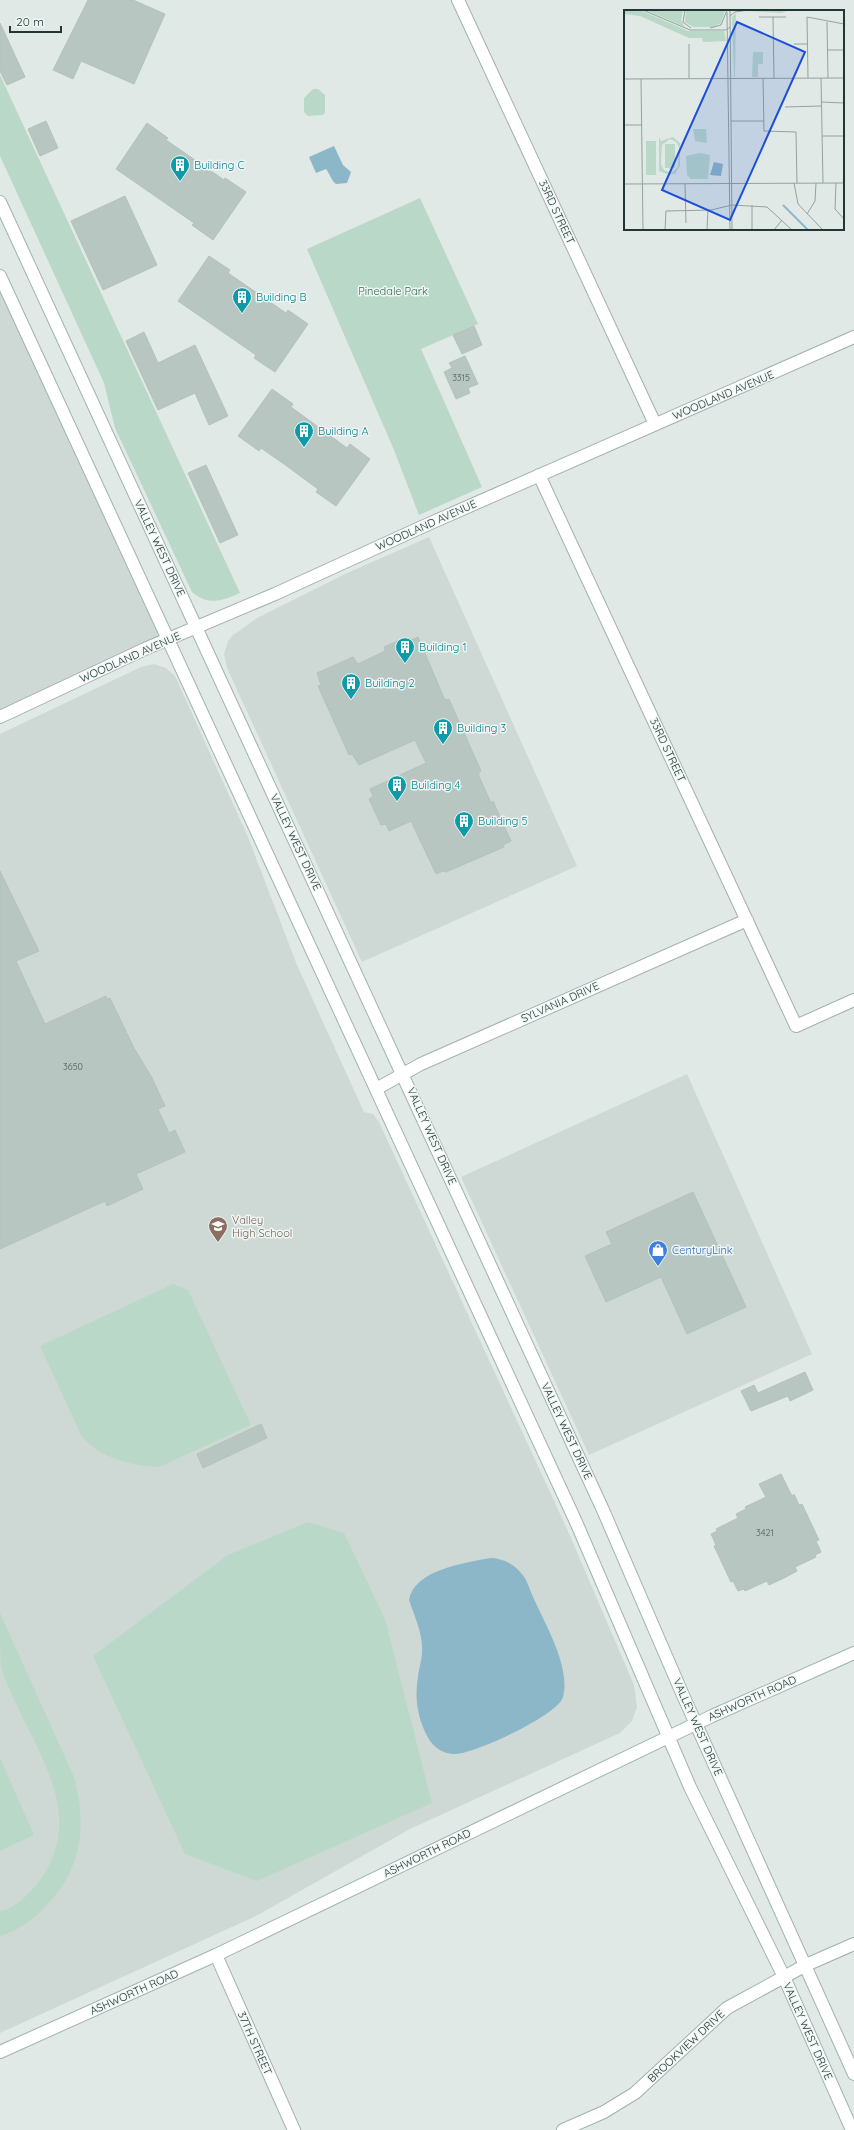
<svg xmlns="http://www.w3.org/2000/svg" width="854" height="2130" font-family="Quicksand,sans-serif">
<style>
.built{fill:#ced9d5}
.green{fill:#bad8c7}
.water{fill:#8cb7c9}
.building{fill:#b8c6c2;stroke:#b3c2be}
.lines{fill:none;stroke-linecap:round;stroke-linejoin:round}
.street-casing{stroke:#a3b0ad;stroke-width:14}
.secondary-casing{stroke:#a0b3af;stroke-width:14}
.street{stroke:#fff;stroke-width:12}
.secondary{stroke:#fff;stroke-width:12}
.labels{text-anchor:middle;stroke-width:3;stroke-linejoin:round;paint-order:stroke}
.number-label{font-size:9px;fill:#485b58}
.culture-label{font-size:11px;fill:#0d838f;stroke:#eff6f4;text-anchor:start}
.street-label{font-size:11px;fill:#223735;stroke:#eff6f4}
.park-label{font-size:11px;fill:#316a4f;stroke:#eff6f4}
.education-label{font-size:11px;fill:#785e54;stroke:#eff6f4;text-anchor:start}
.shop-label{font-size:11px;fill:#366cbe;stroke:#eff6f4;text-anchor:start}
.inset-river{fill:none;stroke:#8cb7c9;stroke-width:2}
.inset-road{fill:none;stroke:#94a29f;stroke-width:1}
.view{fill:#1d4ed8;fill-opacity:0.15;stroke:#1d4ed8;stroke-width:2}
.inset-edge{fill:none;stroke:#223735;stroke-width:2}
</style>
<rect width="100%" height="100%" fill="#e0e9e6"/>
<!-- built -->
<path class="built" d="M0,276L169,639L0,717Z
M429,537L577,866L362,962L227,668L224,654L228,641L232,636L257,618L345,574Z
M154,664L166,668L175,676L248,837L297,965L364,1112L373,1114L379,1122L567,1529L634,1685L637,1707L632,1721L620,1733L410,1829L258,1915L0,2033V734L141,667Z
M687,1074L812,1354L589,1455L461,1177Z"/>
<!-- green -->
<path class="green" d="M0,75L240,593C222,601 208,606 192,592L115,428L104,383L0,156Z
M313,89H318L325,95V113L322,115L308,116L304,112V98Z
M420,198L478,324L421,349L482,487L419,515L394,450L307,249Z
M173,1284L188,1290L251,1425L159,1467C131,1466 101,1458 82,1437L40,1346Z
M308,1522L344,1533L385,1619L432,1803L257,1881L185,1854L93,1656L228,1555Z
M0,1613L74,1777C88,1828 81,1874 41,1911C30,1922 15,1932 0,1936V1912C18,1906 32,1892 43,1876C90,1804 22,1735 1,1667C0,1656 0,1626 0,1613Z
M0,1758L34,1835L0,1851Z"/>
<!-- water -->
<path class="water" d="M334,146L343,165L351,172L347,183L336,184C331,180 330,174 326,169L316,173L309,157Z
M490,1558C501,1558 513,1563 521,1573C527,1579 530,1590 533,1597C545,1624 571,1667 563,1697C559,1715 470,1756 453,1754C443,1753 436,1749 430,1741C418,1722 414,1699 418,1677C419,1668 423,1657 422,1647C422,1632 414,1615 409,1600C414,1570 464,1563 490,1558Z"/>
<!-- building -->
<path class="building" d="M88,0H133L165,14L134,84L81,61L73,79L53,70Z
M0,23L25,77L7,85L0,71Z
M46,121L58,148L40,156L28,129Z
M147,123L168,138L166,140L224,180L225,178L246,192L213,240L192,225L194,223L116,169Z
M125,196L157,265L103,290L71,221Z
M209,256L230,270L228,273L286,313L288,310L308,324L275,372L254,358L256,355L178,301Z
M474,326L482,345L462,354L453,335Z
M144,332L158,363L195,345L228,416L209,425L195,393L158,410L126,341Z
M465,356L478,384L468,388L470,393L456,399L444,372L452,368L449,363Z
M272,389L293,404L291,407L347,448L350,444L370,459L336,506L316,492L318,489L284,464L261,448L259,451L238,436Z
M206,465L238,535L220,543L188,473Z
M406,637L407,639L410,638L411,640L418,637L444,698L446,700L449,699L481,771L479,772V776L491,803L493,801L511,841L503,845L504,847L446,872L443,871L436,874L411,821L389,831L386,824L381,825L369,799L373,796L370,789L426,763L415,740L359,765L352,754L349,755L318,686L321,685L317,673L353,657L358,664L383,652L385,650L384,647Z
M0,871L39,951L16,961L45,1024L106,996L107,999L110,998L134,1048L152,1078L165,1106L158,1109L169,1133L175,1130L185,1152L136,1174L143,1189L107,1206L105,1201L0,1249Z
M693,1192L746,1307L687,1334L661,1277L606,1302L585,1256L612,1244L606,1232Z
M805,1372L813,1390L790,1401L788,1396L751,1411L741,1391L754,1385L758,1393Z
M261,1424L267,1438L203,1468L197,1454Z
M781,1474L792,1496L794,1494L799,1505L802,1504L819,1540L816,1541L821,1552L815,1555L816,1557L795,1567L797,1571L786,1577L769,1585L767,1581L745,1591L744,1589L738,1591L733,1581L731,1582L714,1546L716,1545L711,1534L717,1531L716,1529L738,1518L736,1514L746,1509L745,1507L766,1497L759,1484Z"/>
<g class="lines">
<defs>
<path id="street" d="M458,0L655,424
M539,475L796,1026L854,1000
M0,717L147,648L275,594L424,526L854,337
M376,1089L421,1064L747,920
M216,1955L294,2130
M563,2130L604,2112L635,2093L727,2008L806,1965L854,1944"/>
<path id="secondary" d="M0,202L603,1510L682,1693L854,2074
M0,276L576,1522L690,1787L784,1977L852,2130
M0,2052L216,1955L712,1716L854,1653"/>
</defs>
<!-- street casing -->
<use href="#street" class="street-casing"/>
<!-- secondary casing -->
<use href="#secondary" class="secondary-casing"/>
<!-- street -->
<use href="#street" class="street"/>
<!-- secondary -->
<use href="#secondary" class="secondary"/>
</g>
<!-- icons -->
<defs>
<symbol id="building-pin" viewBox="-11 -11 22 30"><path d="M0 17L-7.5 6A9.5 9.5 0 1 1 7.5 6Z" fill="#0f9aa8" stroke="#eff6f4"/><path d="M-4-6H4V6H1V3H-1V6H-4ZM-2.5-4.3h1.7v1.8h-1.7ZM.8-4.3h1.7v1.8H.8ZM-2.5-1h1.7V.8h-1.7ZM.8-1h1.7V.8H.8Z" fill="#fff"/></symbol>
<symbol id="school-pin" viewBox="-11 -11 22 30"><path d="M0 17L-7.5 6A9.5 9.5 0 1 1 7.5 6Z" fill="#8d6e63" stroke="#eff6f4"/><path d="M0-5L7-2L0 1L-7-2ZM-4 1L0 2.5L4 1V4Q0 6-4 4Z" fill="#fff"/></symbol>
<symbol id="shop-pin" viewBox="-11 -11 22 30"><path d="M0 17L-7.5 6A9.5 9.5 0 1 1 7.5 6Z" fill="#3f7fe0" stroke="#eff6f4"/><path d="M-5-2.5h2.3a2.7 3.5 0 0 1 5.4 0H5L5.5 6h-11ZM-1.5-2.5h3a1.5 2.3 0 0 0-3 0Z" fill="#fff"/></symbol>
</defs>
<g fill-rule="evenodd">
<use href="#building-pin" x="169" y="154" width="22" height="30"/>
<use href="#building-pin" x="231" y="286" width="22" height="30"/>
<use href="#building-pin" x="293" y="420" width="22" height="30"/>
<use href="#building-pin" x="394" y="636" width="22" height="30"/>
<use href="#building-pin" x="340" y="672" width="22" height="30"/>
<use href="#building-pin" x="432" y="717" width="22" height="30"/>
<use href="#building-pin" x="386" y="774" width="22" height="30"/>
<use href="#building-pin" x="453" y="810" width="22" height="30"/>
<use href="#school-pin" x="207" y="1215" width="22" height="30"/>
<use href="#shop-pin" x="647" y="1239" width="22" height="30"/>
</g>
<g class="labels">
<!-- number labels -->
<g class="number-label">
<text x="461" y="381">3315</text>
<text x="73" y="1070">3650</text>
<text x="765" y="1536">3421</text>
</g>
<!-- culture labels -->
<g class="culture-label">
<text x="194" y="169">Building C</text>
<text x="256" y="301">Building B</text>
<text x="318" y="435">Building A</text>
<text x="419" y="651">Building 1</text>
<text x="365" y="687">Building 2</text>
<text x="457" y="732">Building 3</text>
<text x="411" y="789">Building 4</text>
<text x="478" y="825">Building 5</text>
</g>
<!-- street labels -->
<g class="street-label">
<text transform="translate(557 212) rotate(65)" y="4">33RD STREET</text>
<text transform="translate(723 395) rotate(-23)" y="4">WOODLAND AVENUE</text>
<text transform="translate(426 525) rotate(-24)" y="4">WOODLAND AVENUE</text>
<text transform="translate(160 548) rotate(65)" y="4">VALLEY WEST DRIVE</text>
<text transform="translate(130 657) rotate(-24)" y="4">WOODLAND AVENUE</text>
<text transform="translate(668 750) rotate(65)" y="4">33RD STREET</text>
<text transform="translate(296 842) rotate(65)" y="4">VALLEY WEST DRIVE</text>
<text transform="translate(560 1002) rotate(-24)" y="4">SYLVANIA DRIVE</text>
<text transform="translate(432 1136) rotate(66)" y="4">VALLEY WEST DRIVE</text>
<text transform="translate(567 1431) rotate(65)" y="4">VALLEY WEST DRIVE</text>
<text transform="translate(752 1698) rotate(-24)" y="4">ASHWORTH ROAD</text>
<text transform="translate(698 1727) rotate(66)" y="4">VALLEY WEST DRIVE</text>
<text transform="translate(427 1853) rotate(-26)" y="4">ASHWORTH ROAD</text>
<text transform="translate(134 1992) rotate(-24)" y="4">ASHWORTH ROAD</text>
<text transform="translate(808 2031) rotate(66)" y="4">VALLEY WEST DRIVE</text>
<text transform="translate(255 2043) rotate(66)" y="4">37TH STREET</text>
<text transform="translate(686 2046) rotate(-43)" y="4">BROOKVIEW DRIVE</text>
</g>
<!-- park labels -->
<g class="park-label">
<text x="393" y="295">Pinedale Park</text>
</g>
<!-- education labels -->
<g class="education-label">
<text x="232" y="1224">Valley<tspan x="232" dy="13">High School</tspan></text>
</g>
<!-- shop labels -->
<g class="shop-label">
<text x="672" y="1254">CenturyLink</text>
</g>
</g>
<!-- overview -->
<g transform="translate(624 10)">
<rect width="220" height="220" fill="#e0e9e6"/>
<path d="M0,0H16L64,21H100L102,31L79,32L78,28H65L16,6L0,4ZM22,0H59L57,10L61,17ZM62,0H101L97,13L89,17H69L61,12ZM166,0L157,3L125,1L132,0ZM112,3L111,67H110L108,7ZM129,42H139V54H134V67H128ZM69,119H82L83,133L71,131ZM35,127L37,131L49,127L56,133V156L51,164H43L35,161ZM46,129L52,132L55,137L54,157L47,163L40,160L37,154L38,135ZM22,131H32V165H22ZM41,134H51V158H41ZM76,143L86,145L84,169H67L63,165L62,146Z" fill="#bad8c7" fill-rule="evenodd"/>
<path d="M90,152L99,154L97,166L86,165Z" fill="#8cb7c9"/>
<path class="inset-river" d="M159,195L184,220"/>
<path class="inset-road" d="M19,0L66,20H102L106,17M61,0L59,12L67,18M106,0L108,220M103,2L106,220M106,6L111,2L125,0M135,7H162M149,7L150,68M203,12L204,68M86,18L97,15L103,0M65,34V68M170,34H183M203,40H220M139,68L140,121L172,122L173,173M184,68L183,7L220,14M197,68L199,173M0,69L220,68M17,69L19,220M197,92L220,93M161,97L197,96M107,111H140M0,115H18M198,126H220M170,173L174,194L199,220M212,173L211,199L220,209M0,174L220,173M61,174L62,213M128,195V220M183,204L191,191L192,173M41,220L42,201L87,200L108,195L143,197L168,220M83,220L84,200M150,220L158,210"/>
<path class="view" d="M113,12L181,42L106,210L38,180Z"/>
<rect width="220" height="220" class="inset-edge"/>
</g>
<!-- scale -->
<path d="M10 26v6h51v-6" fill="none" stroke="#223735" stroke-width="2"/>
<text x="16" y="26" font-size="12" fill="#223735" stroke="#eff6f4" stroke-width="3" paint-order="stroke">20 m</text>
</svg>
